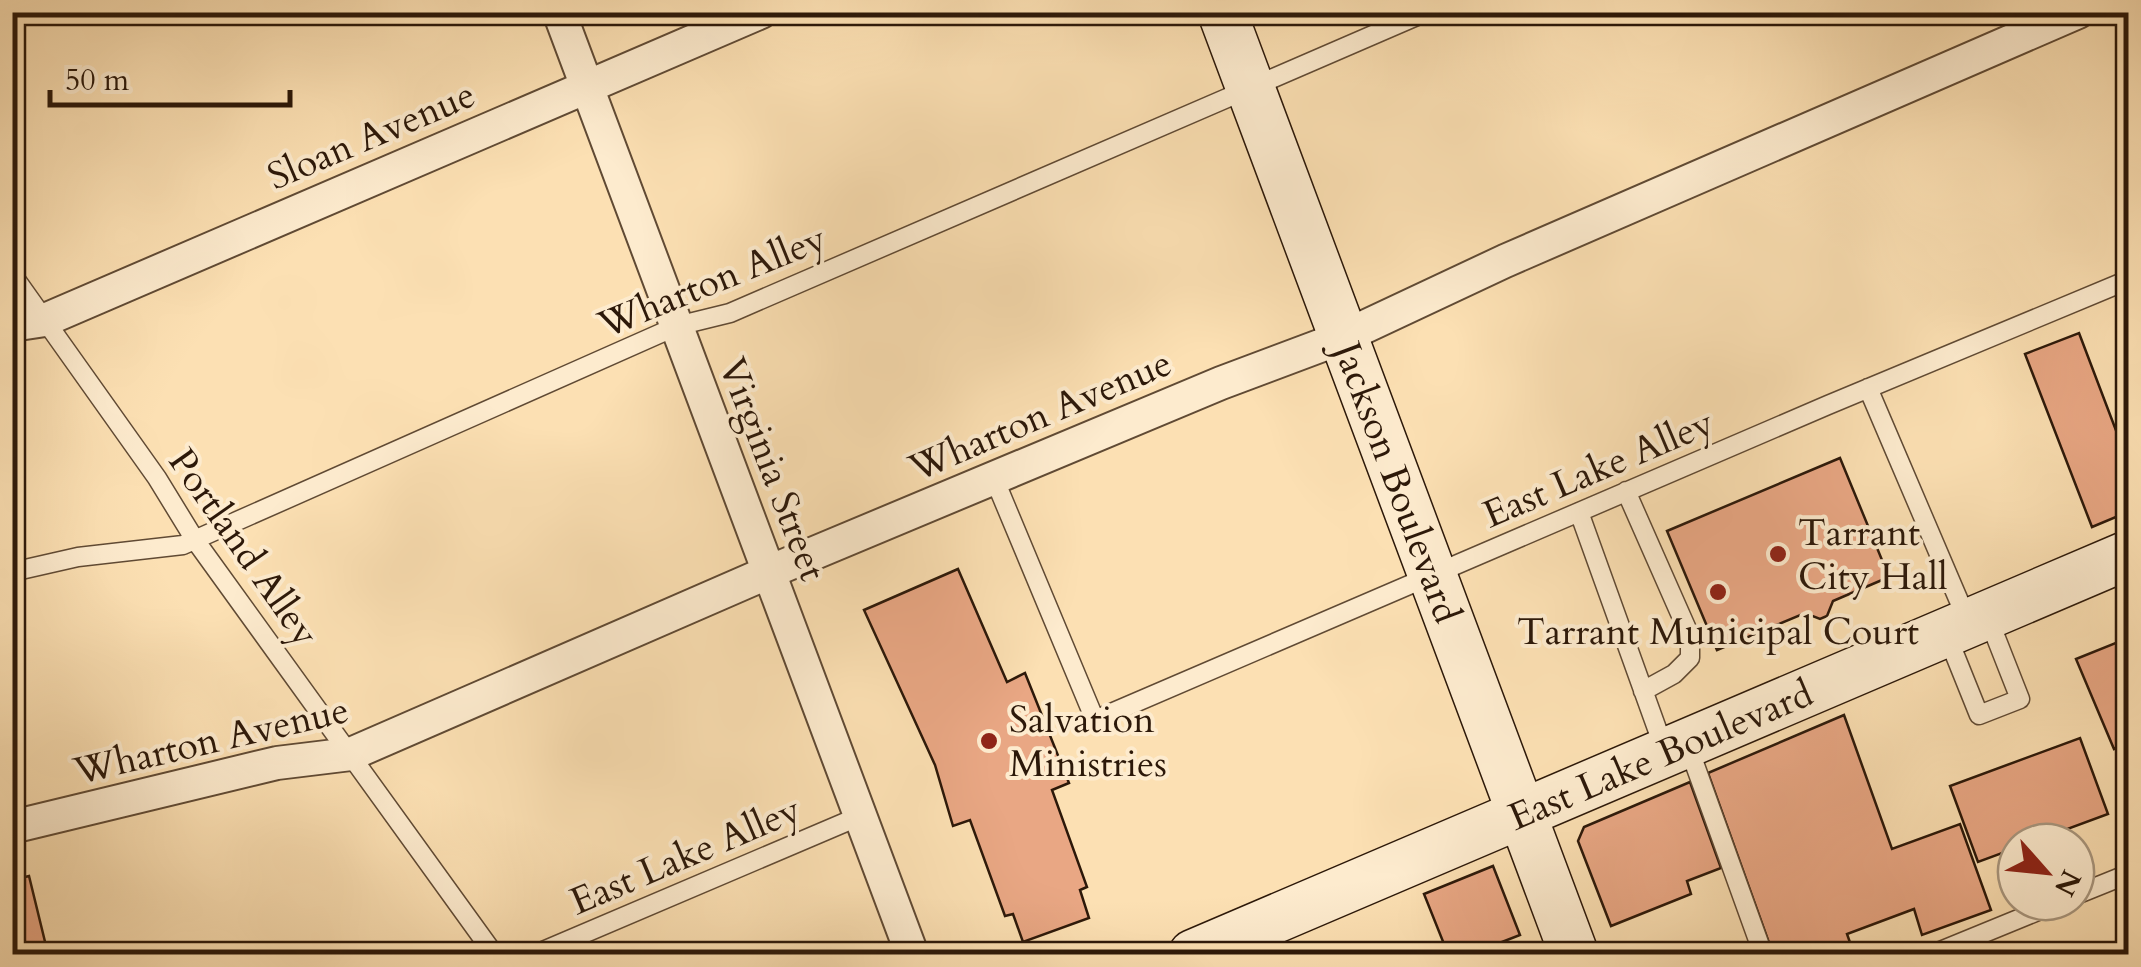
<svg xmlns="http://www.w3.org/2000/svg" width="2141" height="967" font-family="Cardo,serif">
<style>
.building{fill:#e9a784;stroke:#2c1809;stroke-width:2.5}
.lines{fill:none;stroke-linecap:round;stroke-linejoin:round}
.lane-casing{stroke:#604a34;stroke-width:21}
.street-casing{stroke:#604a34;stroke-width:36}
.secondary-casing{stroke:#2c1809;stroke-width:51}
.lane{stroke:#fdebce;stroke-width:18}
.street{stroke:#fdebce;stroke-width:32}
.secondary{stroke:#fdebce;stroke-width:48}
.poi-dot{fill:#8f2418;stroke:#fdebce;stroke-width:4}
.labels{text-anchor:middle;stroke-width:8;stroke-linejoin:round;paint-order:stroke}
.street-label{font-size:38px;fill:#2c1809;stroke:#fdebce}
.poi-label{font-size:38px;fill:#2c1809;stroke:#fdebce;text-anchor:start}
</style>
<rect width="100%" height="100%" fill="#fce0b3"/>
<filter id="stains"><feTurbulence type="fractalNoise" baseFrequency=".002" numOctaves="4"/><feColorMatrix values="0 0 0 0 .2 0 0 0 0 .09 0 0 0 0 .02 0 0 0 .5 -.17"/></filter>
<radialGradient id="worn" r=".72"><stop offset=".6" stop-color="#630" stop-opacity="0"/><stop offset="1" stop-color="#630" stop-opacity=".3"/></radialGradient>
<!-- building -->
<path class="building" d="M2079,333L2128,462V512L2092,527L2025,354Z
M1840,458L1889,577L1833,601L1827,616L1820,619L1805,613L1717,650L1667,531Z
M958,569L1007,682L1025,673L1069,783L1052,790L1087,887L1080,890L1089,918L1023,942L1013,914L1005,916L970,820L953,826L935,765L864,610Z
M2118,642L2128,666V727L2123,729L2128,743L2114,749L2076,659Z
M1844,715L1892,849L1960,824L1991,910L1922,935L1914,909L1847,934L1854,954H1773L1708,773Z
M2080,738L2108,814L2032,842H2016V848L1978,862L1950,786Z
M1690,782L1721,868L1687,881L1691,894L1611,926L1578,841L1584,827Z
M1493,866L1520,935L1471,954H1448L1424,894Z
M29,876L48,954H12V880Z"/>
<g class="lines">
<defs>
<path id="lane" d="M2128,12V15
M12,274L157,478L195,540L494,954
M1868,388L1968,622
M994,478L1095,720L1828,405L2128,280
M1626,491L1690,636V658L1674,674L1643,691
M1579,512L1665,751
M12,572L78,557L183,545L677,326L730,313L1426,12
M1946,633L1979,715L2020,699L1987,615
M1687,743L1763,954
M2076,895L2128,874
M536,954L860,816
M1933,954L2060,902"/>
<path id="street" d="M559,12L912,954
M12,325L45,320L761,12
M12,827L277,763L351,754L769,572L1221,383L1341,338L1505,261L2078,12"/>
<g id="secondary">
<path id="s1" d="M1222,12L1574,954"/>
<path id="s2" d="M1193,954L2128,555"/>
</g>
</defs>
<!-- lane casing -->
<use href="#lane" class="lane-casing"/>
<!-- street casing -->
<use href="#street" class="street-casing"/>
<!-- secondary casing -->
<use href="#secondary" class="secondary-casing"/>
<!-- lane -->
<use href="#lane" class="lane"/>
<!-- street -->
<use href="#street" class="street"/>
<!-- secondary -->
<use href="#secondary" class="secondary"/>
</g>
<!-- markers -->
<g class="poi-dot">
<circle cx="1778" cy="554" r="10"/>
<circle cx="1718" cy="592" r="10"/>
<circle cx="989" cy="741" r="10"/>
</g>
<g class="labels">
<!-- street labels -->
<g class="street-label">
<text transform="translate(371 135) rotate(-23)" y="13">Sloan Avenue</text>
<text transform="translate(712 281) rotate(-22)" y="13">Wharton Alley</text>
<text transform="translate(1040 415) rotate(-23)" y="13">Wharton Avenue</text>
<text transform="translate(1598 468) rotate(-23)" y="13">East Lake Alley</text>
<text transform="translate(773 469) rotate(69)" y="13">Virginia Street</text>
<text dy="13" stroke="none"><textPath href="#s1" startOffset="502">Jackson Boulevard</textPath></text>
<text transform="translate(244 547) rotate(55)" y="13">Portland Alley</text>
<text transform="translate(211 740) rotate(-13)" y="13">Wharton Avenue</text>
<text dy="13" stroke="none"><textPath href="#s2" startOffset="508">East Lake Boulevard</textPath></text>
<text transform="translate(685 855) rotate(-23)" y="13">East Lake Alley</text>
</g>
<!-- poi labels -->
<g class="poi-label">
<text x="1798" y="545">Tarrant<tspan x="1798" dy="44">City Hall</tspan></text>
<text x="1718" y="644" text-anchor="middle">Tarrant Municipal Court</text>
<text x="1009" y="732">Salvation<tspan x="1009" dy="44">Ministries</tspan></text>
</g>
</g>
<!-- margin -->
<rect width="2141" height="967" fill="none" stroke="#fce0b3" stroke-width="50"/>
<rect x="15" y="15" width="2111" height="937" fill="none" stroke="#2c1809" stroke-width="5"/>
<rect x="25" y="25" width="2091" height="917" fill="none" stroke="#2c1809" stroke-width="2.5"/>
<!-- north arrow -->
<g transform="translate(2046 872) rotate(117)"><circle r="48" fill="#fdebce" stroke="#a9977f" stroke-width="2.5"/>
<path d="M0-8L18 38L0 25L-18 38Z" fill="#8f2418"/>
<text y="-15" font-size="28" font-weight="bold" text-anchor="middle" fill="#2c1809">N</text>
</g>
<!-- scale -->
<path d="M50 90v15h240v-15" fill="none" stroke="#2c1809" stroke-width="5"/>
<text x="65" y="90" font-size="30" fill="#2c1809" stroke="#fdebce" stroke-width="8" paint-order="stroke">50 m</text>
<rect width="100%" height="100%" filter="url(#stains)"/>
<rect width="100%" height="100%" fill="url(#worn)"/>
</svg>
